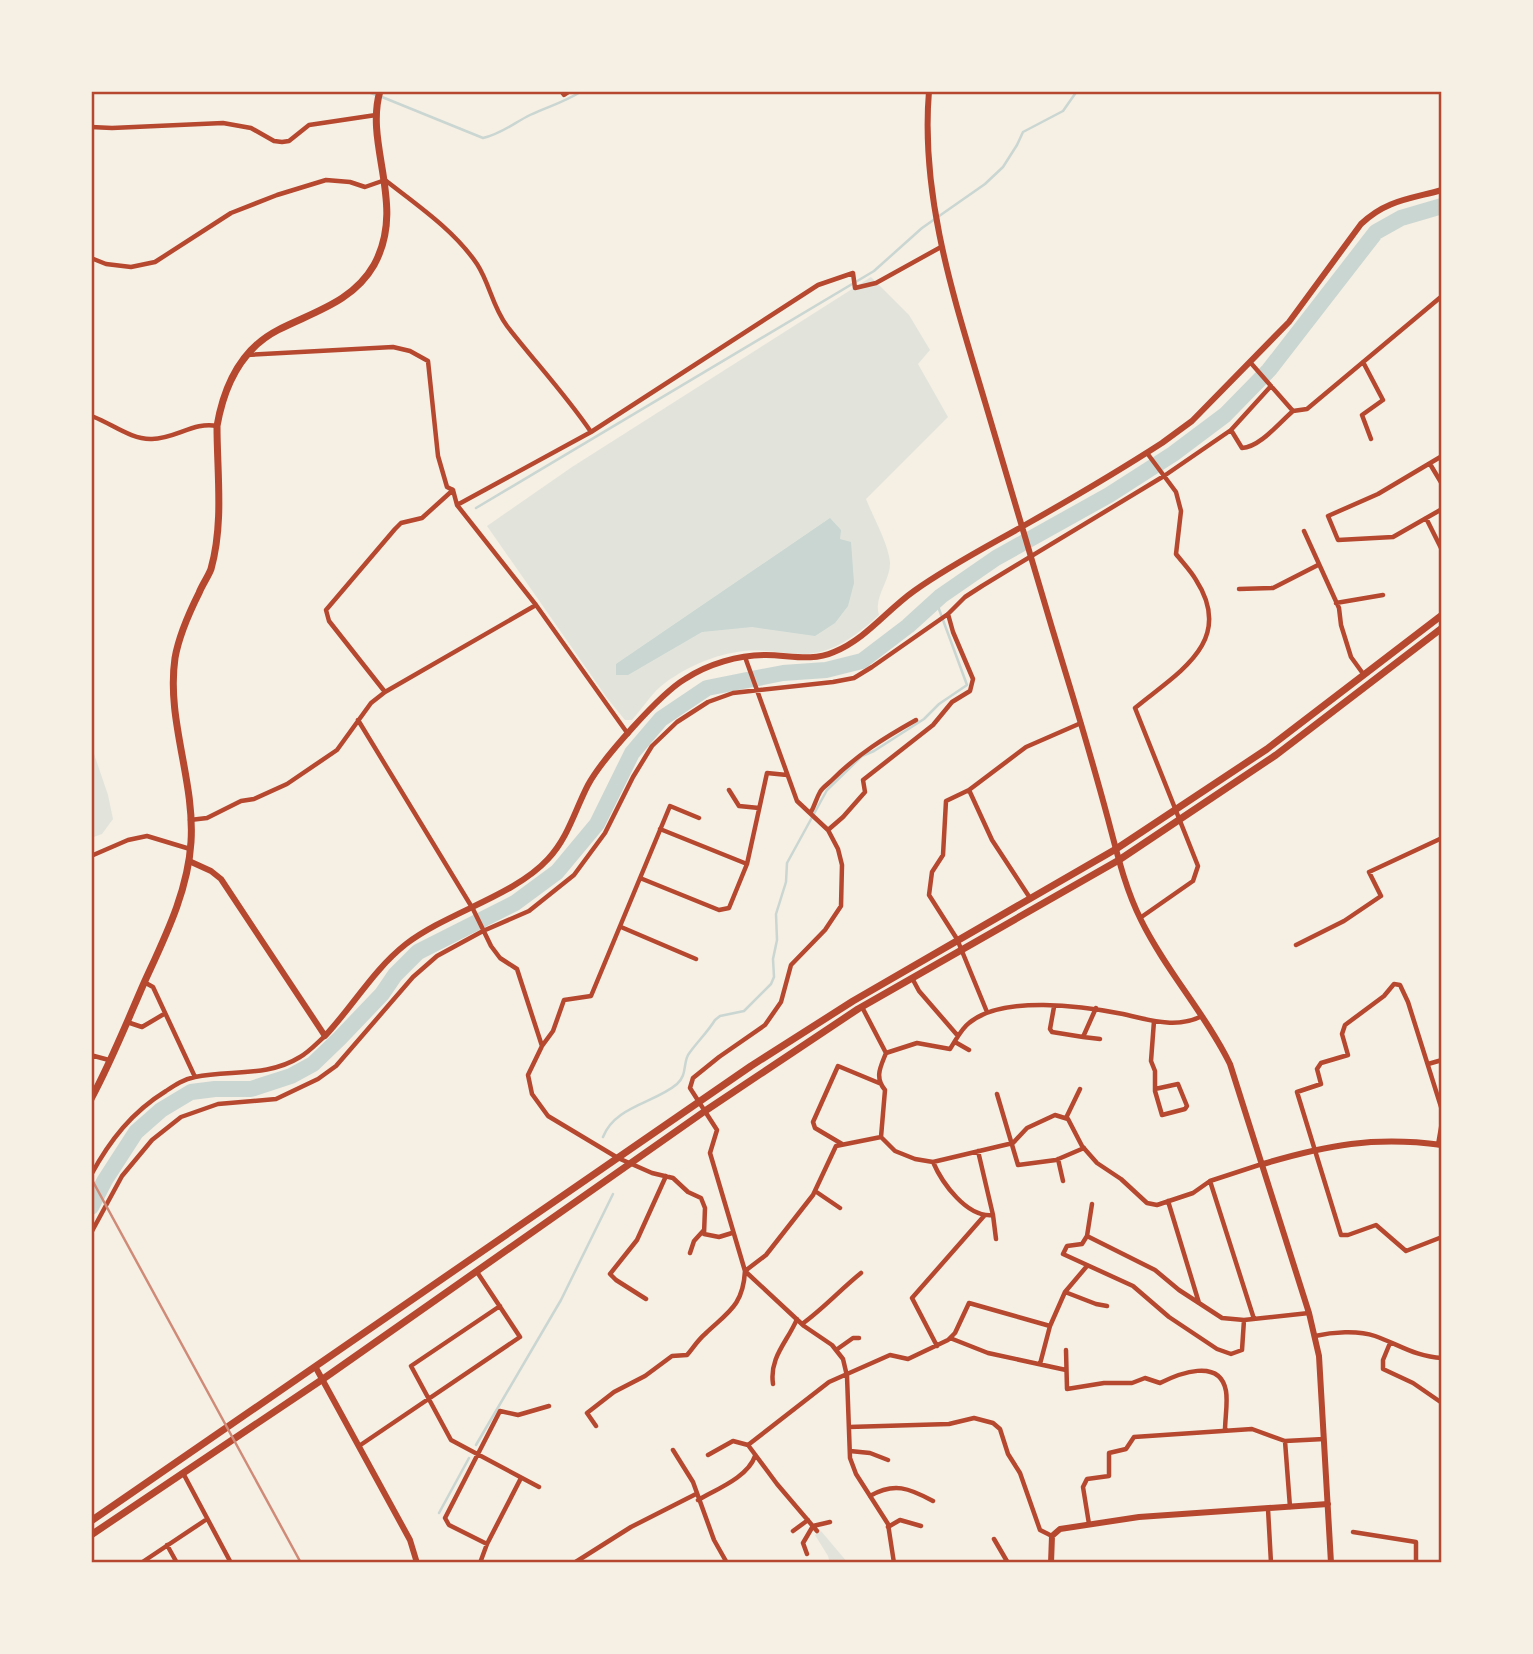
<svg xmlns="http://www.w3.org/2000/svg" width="1533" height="1654" font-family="'Source Sans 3',sans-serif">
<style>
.green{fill:#e2e4dc}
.water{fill:#c9d6d2}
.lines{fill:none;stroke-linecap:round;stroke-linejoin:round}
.stream{stroke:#c9d6d2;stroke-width:2.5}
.river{stroke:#c9d6d2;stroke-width:16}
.minor{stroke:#b5482f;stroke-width:4.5}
.tertiary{stroke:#b5482f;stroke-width:6}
.primary{stroke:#b5482f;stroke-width:7}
.rail{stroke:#cf8b77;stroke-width:2.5}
.neatline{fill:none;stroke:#b5482f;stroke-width:2.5}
</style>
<rect width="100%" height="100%" fill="#f6efe4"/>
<!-- green -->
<path class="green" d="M871,277L909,315L930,350L918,364L948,417L866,499C873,517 888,543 890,562C891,580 873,597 879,615C858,634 833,654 804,654C784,654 764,649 744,651C715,654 683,668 660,687C650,696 641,710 632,720H625L607,698L487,526L572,467Z
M91,745L108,795L113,819L102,834L91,838Z
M821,1531L848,1563H830L828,1556L815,1535Z"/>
<!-- water -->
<path class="water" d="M830,518L841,530L840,539L851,542L854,583L848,606L835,623L815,636L752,627L702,632L628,675H616V664Z"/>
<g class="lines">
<!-- stream -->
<path class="stream" d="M366,91L376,95
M382,97L483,138C501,134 514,123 530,115C549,106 563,103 582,91
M476,508L874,271L922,228L985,184L1003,167L1017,145L1023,132L1063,111L1077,91
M603,1137C615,1106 655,1103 677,1084C687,1075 683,1065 688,1055C696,1043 707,1033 715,1020L720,1016L744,1011L771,984L774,977L773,959L777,940L776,914L786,882L787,863L827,790L862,756L874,751L924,719L939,704L967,685L936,601
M476,1445L561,1300L613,1194
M439,1513L469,1458"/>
<!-- river -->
<path class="river" d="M91,1207L105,1180L136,1132L161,1110L191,1092L215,1089H251L291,1076L313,1064L340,1038L382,994L395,975L418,952L515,903L557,872L597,824L632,753L661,719L707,688L783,673L826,670L862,661L908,626L941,596L996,558L1109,495L1173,454L1225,415L1269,370L1376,232L1401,218L1442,206"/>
<!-- minor -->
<path class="minor" d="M561,91L564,95L570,91
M91,127L112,128L223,123L251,128L274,141L282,142L289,141L309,125L376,115
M91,258L106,264L131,267L155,262L231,213L277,195L326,180L350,182L365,187L385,180C417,205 454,230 477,264C490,284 492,306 507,326C535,362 566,395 591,432L457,505
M247,355L393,347L410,351L428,361L438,456L447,487L453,490L457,505L536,605L628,734
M1250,362L1293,411L1307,409L1442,296
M1363,362L1383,400L1362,415L1371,439
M91,419L94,417C112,424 132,440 152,439C175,439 195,421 217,426
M1231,430L1242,448C1260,447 1279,423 1293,411
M591,432L818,285L853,273L855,288L876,283L941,247
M1442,456L1378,494L1328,516L1338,540L1393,537L1442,509
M1430,464L1442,484
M1426,518L1442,550
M1304,531L1339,608L1341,625L1351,657L1364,675
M1239,589L1273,588L1318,565
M1336,603L1383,595
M385,692L329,621L326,610L395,529L401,523L422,518L453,490
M358,720L473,909L491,946L500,958L517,969L542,1046
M729,790L739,806L759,808
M969,790L992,840L1030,898
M811,812C815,805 816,799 820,792C822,788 828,784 832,780C858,754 884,738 916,720
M699,818L670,806L591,996L564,1000L553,1031L542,1046L528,1075L532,1094L548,1116L618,1158L652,1173L673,1178L688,1192L701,1198L705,1208L704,1234L719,1237L732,1233
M190,820L207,818L241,801L254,799L287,784L337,750L371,703L385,692L536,605
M660,829L747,864
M828,830L843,817L865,792L863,780L933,725L952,702L970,691L973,679L953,632L948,614
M91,856L128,840L147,836L190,849
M640,878L719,910L729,908L747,864L767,773L787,775
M1140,918L1193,881L1198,866L1135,708C1177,673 1236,642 1196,580C1191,571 1183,563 1176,554L1181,511L1176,492L1147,453
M621,927L696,959
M1296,945L1344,921L1381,896L1369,872L1442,838
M912,978L919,991L958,1036
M144,982L153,987L195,1077
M862,1007L886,1053
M1054,1007L1050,1029L1052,1032L1083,1037L1096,1008
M987,1012L957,939L929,895L932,872L943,855L946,801L969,790L1026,747L1081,723
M1154,1021L1151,1061L1155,1071V1091L1162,1115L1185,1109L1187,1106L1178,1084L1155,1089
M127,1022L142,1027L164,1014
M1083,1037L1100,1039
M955,1042L969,1050
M91,1059L94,1056L109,1060
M1428,1064L1442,1060
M997,1094L1018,1165L1056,1160L1084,1148
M1442,1110L1408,1002L1400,985L1394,984L1384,996L1345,1025L1342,1034L1348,1055L1321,1063L1317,1069L1321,1084L1297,1092L1341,1235H1348L1376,1225L1406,1251L1442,1237
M1066,1118L1080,1089
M881,1137L895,1151L915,1159L933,1162L1013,1143L1027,1128L1055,1115L1068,1119L1082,1146L1097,1163L1121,1179L1147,1203L1157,1205L1193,1193L1210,1181L1262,1164
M881,1137L885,1090C874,1077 881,1066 886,1053L917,1043L950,1049C956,1040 961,1029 969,1023C1003,995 1083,1006 1123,1014C1149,1020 1177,1029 1202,1016
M842,1144L815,1128L813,1122L838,1066L879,1083
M1438,1145L1442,1122
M978,1151L993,1215L996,1239
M1058,1159L1063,1181
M933,1162C942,1183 967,1218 993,1215
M91,1175C110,1140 132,1112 166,1091C175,1085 184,1079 195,1077C231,1070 268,1077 300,1057C309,1052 317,1043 325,1036
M1210,1181L1254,1319
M815,1191L840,1208
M1168,1201L1199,1303
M91,1233L122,1176L152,1140L181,1117L218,1104L276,1099L318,1079L336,1066L413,977L437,956L483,931L529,911L574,875L605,833L633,777L652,746L677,722L708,702L733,693L833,682L854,678L872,667L948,614L965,597L982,586L1164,476L1231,430L1271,386
M1087,1236L1092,1204
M690,1253L694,1241L704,1230
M745,1271L766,1255L813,1195L836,1146L881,1137
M746,1272L804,1326L832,1345L843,1359L847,1376L850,1458L856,1474L888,1524L894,1563
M1065,1292L1096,1304L1107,1306
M646,1299L616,1280L610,1274L637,1240L666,1176
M500,1306L411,1366L451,1440L539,1487
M1244,1320L1222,1318L1179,1290L1155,1270L1087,1236L1082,1244L1067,1246L1063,1254L1133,1286L1169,1317L1217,1349L1231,1354L1242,1350L1244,1320L1309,1313
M802,1324C823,1309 841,1289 861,1273
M1315,1336C1332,1332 1358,1330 1375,1336C1398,1344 1416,1357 1442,1358
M950,1338L988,1353L1066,1370
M1390,1343L1383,1360V1369L1413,1383L1442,1403
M937,1346L912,1298L984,1216
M836,1350L853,1338H859
M1066,1350L1067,1389L1104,1383H1132L1145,1378L1160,1383C1178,1374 1220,1357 1226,1391C1228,1403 1225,1418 1225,1431
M1040,1364L1050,1326L1065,1292L1087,1266
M773,1384C769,1357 788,1341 797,1319
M596,1426L587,1413L614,1392L645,1376L672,1356L687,1355C693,1348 698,1340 705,1334C728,1312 743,1306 745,1271L710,1153L717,1130L690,1088L693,1078L719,1057L765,1025L781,1002L791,965L825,930L841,906L842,865L838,849L828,830L797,801L745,657
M849,1427L949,1424L974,1418L993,1423L1000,1429L1008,1454L1020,1473L1040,1530L1052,1536
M1285,1441L1324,1439
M748,1445L829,1382L890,1355L908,1359L948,1340L955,1333L969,1303L1050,1326
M359,1446L520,1337L477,1272
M673,1450L693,1482L714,1540L727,1563
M850,1451L870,1453L888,1460
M708,1455L733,1441L748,1445L777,1484L817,1531
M183,1473L231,1563
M870,1496C894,1482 909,1488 933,1501
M698,1500C717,1489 748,1477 755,1456
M1268,1509L1271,1563
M1089,1524L1083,1487L1087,1479L1109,1476V1453L1126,1449L1134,1437L1252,1429L1285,1441L1290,1507
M888,1527L900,1520L921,1526
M793,1531L808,1520
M1353,1532L1416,1542V1563
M994,1539L1008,1563
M487,1544L449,1525L445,1518L500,1411L518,1415L549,1406
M167,1545L177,1563
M807,1554L803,1543L813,1526L830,1522
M141,1563L207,1519
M480,1563L487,1544L521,1478
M574,1563L631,1527L696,1494"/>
<!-- tertiary -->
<path class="tertiary" d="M929,91C920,198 955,301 985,402C1014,501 1043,599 1073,697C1085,737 1097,778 1108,819C1117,853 1125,888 1141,920C1166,971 1205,1013 1230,1064L1309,1313L1319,1356L1331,1563
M189,861L211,871L221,879L325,1036C353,1006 374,969 406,944C448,912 514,896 548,859C568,838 575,810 588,785C602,759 660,694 685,679C708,664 738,655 766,655C789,655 812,662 834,652C866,639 887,610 914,591C949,566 988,546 1025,525C1071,499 1117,472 1162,443L1192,421L1289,322L1361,224C1386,200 1410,199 1442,190
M1263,1164C1327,1145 1374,1136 1442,1145
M316,1368L410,1540L417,1563
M1051,1563L1052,1536L1060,1529L1139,1517L1328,1504"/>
<!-- primary -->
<path class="primary" d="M91,1099C111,1062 127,1022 144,983C164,939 188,892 191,842C195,780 166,720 175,658C179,635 189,613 199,593C202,585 208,577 211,569C224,523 217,473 217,426C224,386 241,349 278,330C313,312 353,302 374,265C407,205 364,146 380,91
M91,1521L751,1066L853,1001L1116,849L1267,749L1442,615
M91,1535L323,1379L705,1111L858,1009L1119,860L1276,755L1442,628"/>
<!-- rail -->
<path class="rail" d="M91,1178L301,1563"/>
</g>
<!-- border -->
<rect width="1533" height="1654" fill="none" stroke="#f6efe4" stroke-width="186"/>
<rect x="93" y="93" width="1347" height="1468" class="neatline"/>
</svg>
